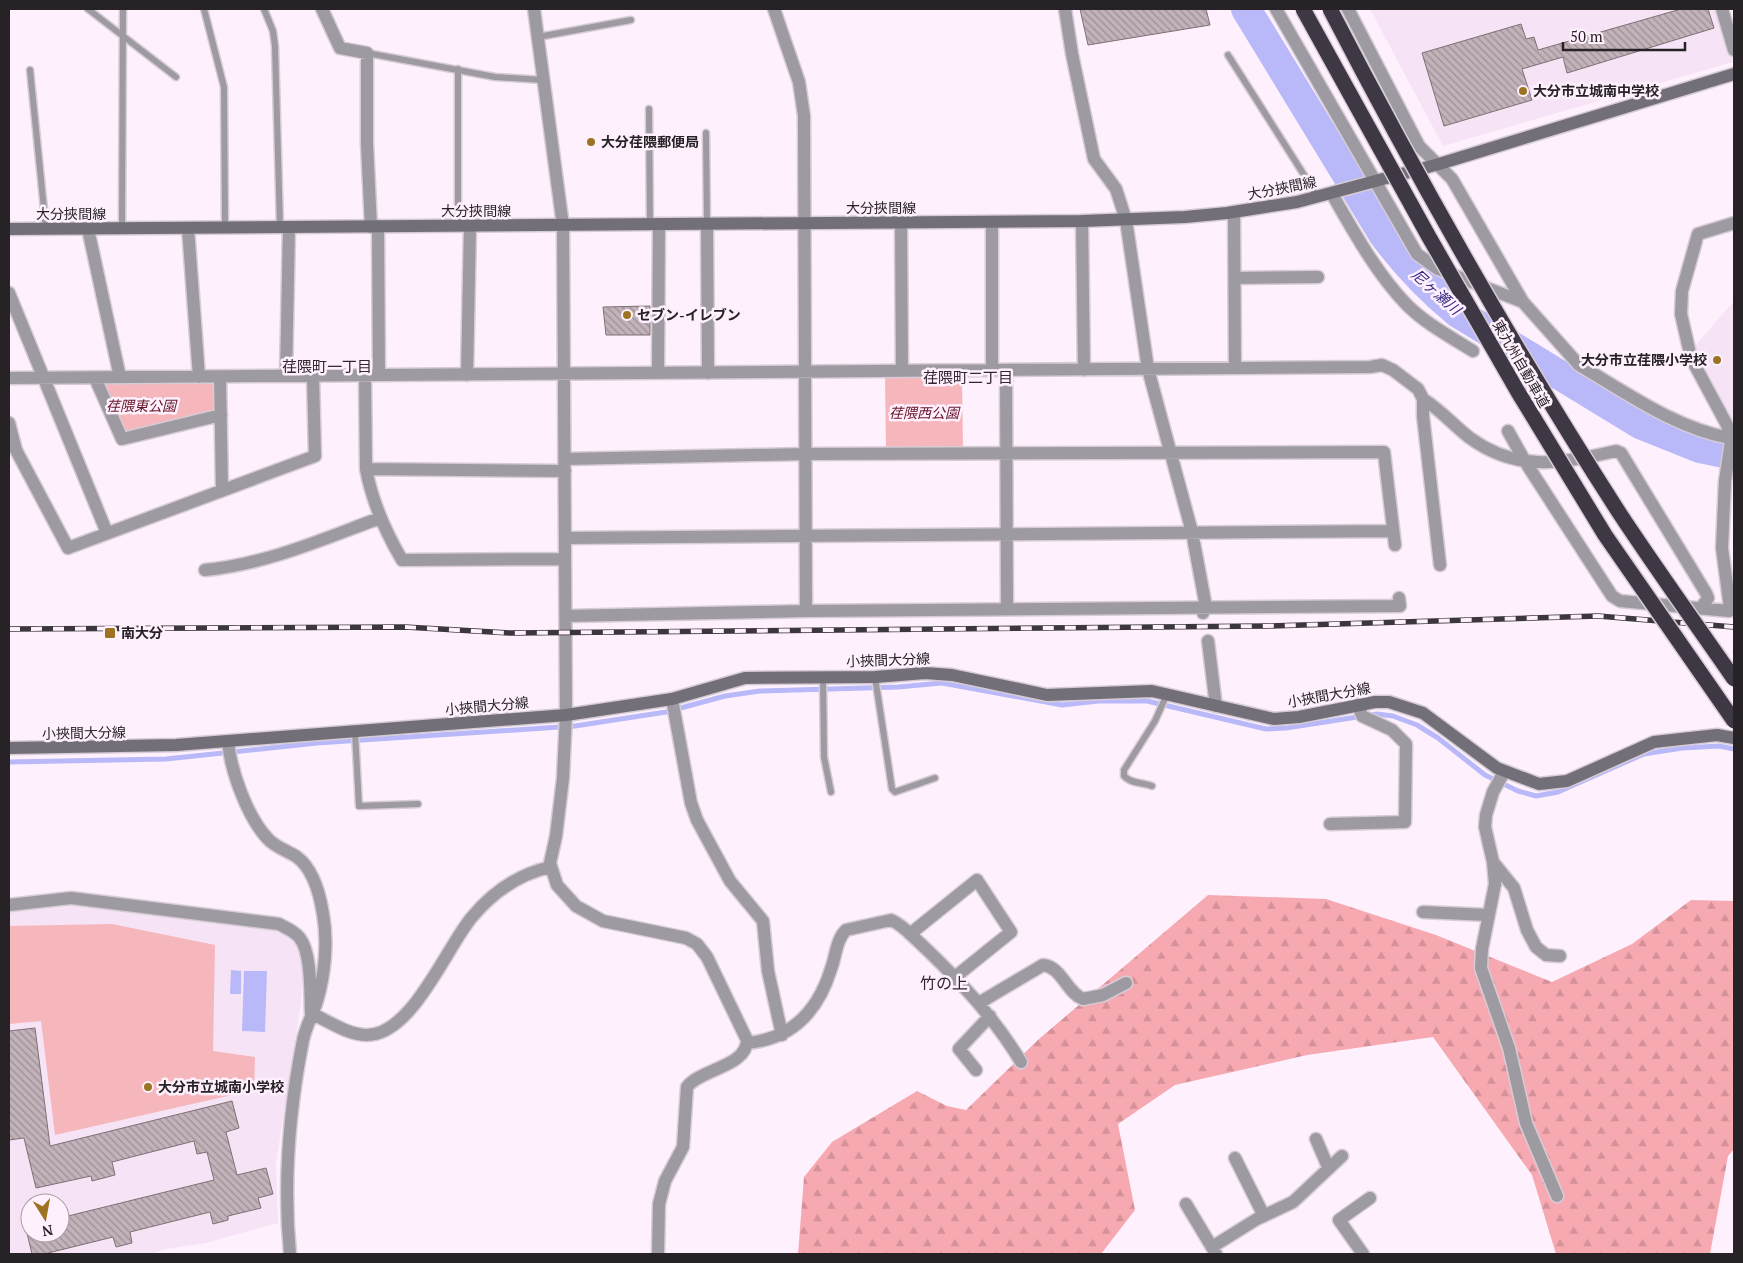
<svg xmlns="http://www.w3.org/2000/svg" width="1743" height="1263" font-family="'PT Serif','Noto Sans JP',serif">
<style>
.built{fill:#f6e3f5;fill-rule:evenodd}
.forest{fill:url(#forest-firs)}
.park{fill:#f5b6bc}
.water{fill:#b9b9fa}
.lines{fill:none;stroke-linecap:round;stroke-linejoin:round}
.stream{stroke:#b9b9fa;stroke-width:5}
.river{stroke:#b9b9fa;stroke-width:30}
.building{fill:url(#building-back-hatch);stroke:#7f7076}
.lane-casing{stroke:#d7ccd6;stroke-width:9}
.street-casing{stroke:#d7ccd6;stroke-width:15}
.secondary-casing{stroke:#d7ccd6;stroke-width:15}
.lane{stroke:#9d9aa1;stroke-width:6}
.street{stroke:#9d9aa1;stroke-width:12}
.secondary{stroke:#736f78;stroke-width:12}
.rail-casing{stroke:#3c373c;stroke-width:5.5}
.rail{stroke:#fef1fd;stroke-width:4;stroke-dasharray:11;stroke-linecap:butt}
.highway-bridge-casing{stroke:#d7ccd6;stroke-width:18;stroke-linecap:butt}
.highway-bridge{stroke:#3d3843;stroke-width:15}
.poi-dot{fill:#9d7221;stroke:#fef1fd;stroke-width:2}
.labels{text-anchor:middle;stroke-width:5;stroke-linejoin:round;paint-order:stroke}
.poi-label{font-size:14px;font-weight:bold;fill:#262226;stroke:#fef1fd;text-anchor:start}
.street-label{font-size:14px;fill:#262226;stroke:#fef1fd}
.park-label{font-size:14px;font-style:italic;fill:#661327;stroke:#fef1fd}
.water-label{font-size:15px;font-style:italic;fill:#392a84;stroke:#fef1fd}
.neighbourhood-label{font-size:15px;fill:#302730;stroke:#fef1fd}
.quarter-label{font-size:16px;fill:#302730;stroke:#fef1fd}
</style>
<defs>
<pattern id="forest-firs" width="22" height="20" patternUnits="userSpaceOnUse" patternTransform="scale(1.25)"><rect width="22" height="20" fill="#f7a9b1"/><path d="M5 1l3.5 6h-7zM16 11l3.5 6h-7z" fill="#d49198"/></pattern>
<pattern id="building-back-hatch" width="6" height="6" patternUnits="userSpaceOnUse" patternTransform="scale(1.25)"><rect width="6" height="6" fill="#c2b2b9"/><path d="M-1 5l2 2M0 0l6 6M5-1l2 2" fill="none" stroke="#9d9096"/></pattern>
</defs>
<rect width="100%" height="100%" fill="#fef1fd"/>
<!-- built -->
<path class="built" d="M1370,9H1717L1733,62L1443,146Z
M1734,301V425L1703,367L1695,346Z
M73,903L219,923L263,925L289,933L300,949L303,972L301,1003L276,1164L278,1223L206,1243L165,1249L151,1254H9V909ZM30,1203H60V1233H30Z"/>
<!-- forest -->
<path class="forest" d="M1208,895L1326,899L1436,935L1552,982L1632,944L1691,900L1734,901V1149L1728,1156L1710,1254H1556L1532,1175L1433,1037L1307,1055L1175,1085L1118,1124L1135,1210L1101,1254H798L804,1177L832,1142L917,1091L947,1106L966,1110L1039,1039Z"/>
<!-- park -->
<path class="park" d="M962,376L963,448L886,449L885,377Z
M106,383H211L216,387V408L209,414L130,434L124,431L105,388Z
M112,924L215,945L213,1051L255,1057L254,1090L55,1135L41,1021L9,1024V926Z"/>
<!-- water -->
<path class="water" d="M231,970L241,971V994H230Z
M244,971H267L265,1032L242,1031Z"/>
<g class="lines">
<!-- stream -->
<path class="stream" d="M9,762L166,759L317,743L575,726L666,712L725,696L760,691L898,687L942,683L1062,705L1099,701H1147L1266,729L1286,728L1377,714L1393,716L1417,725L1438,738L1485,775L1518,791L1536,796L1558,792L1644,754L1682,748L1719,746L1734,749"/>
<!-- river -->
<path class="river" d="M1246,9L1383,234C1405,264 1429,289 1458,313L1640,424L1700,448L1734,455"/>
</g>
<!-- building -->
<path class="building" d="M1080,9H1206L1210,25L1088,45Z
M1681,9H1708L1714,28L1567,73L1563,57L1522,69L1532,100L1444,126L1422,53L1521,24L1526,39L1534,37L1538,50Z
M650,306V335H606L603,307Z
M35,1028L50,1146L232,1101L239,1128L226,1132L237,1175L266,1168L273,1194L258,1198L261,1208L228,1216V1220L213,1224L210,1212L130,1232L132,1243L116,1247L113,1237L44,1254H32L27,1233H60V1218L214,1180L207,1152L197,1154L194,1141L112,1162L115,1175L92,1181L91,1176L36,1188L24,1138L9,1140V1031Z"/>
<g class="lines">
<defs>
<path id="lane" d="M88,9L176,77
M204,9L224,87L225,227
M264,9L273,31L275,46L280,227
M538,37L631,20
M367,53L495,77L543,80
M1228,55L1318,197
M458,69V226
M30,70L46,229
M649,109L650,224
M706,133L707,224
M122,228L123,9
M823,677L824,757L831,792
M875,677L892,789L895,792L935,778
M355,732L359,806L418,804
M1152,786C1142,782 1131,784 1124,776V770L1155,721L1167,694"/>
<path id="street" d="M322,9L340,48L367,53V144L371,227
M534,9L563,226L566,715L563,778L556,836L550,863L557,885L576,906L603,921L686,938L697,944L707,957L747,1040C747,1067 700,1069 687,1087L683,1147L665,1181L659,1204L658,1254
M774,9L799,82L804,116L806,611
M1065,9L1072,54L1094,159L1116,189L1126,220L1148,369L1192,532L1206,607L1203,613
M1276,9L1417,254L1438,269L1523,302
M1348,9L1419,146L1452,179L1523,302L1579,365C1627,393 1675,428 1730,438
M1722,9L1734,50
M1332,194C1354,232 1376,273 1407,305C1426,324 1451,337 1473,351
M1234,212L1235,368
M1082,221L1084,370
M901,223L902,371
M707,224L708,373
M378,226L379,375
M188,228L199,377
M88,229L120,377
M1235,278L1318,277
M9,293L107,533
M992,370V222
M1006,370L1007,609
M658,373L659,224
M365,375L366,469C372,501 385,531 402,560L565,559
M467,375L470,226
M286,376L289,227
M220,377L222,491
M9,378L1370,367L1382,365L1393,370L1418,389L1423,399V416L1440,565
M95,378L122,439L221,415
M1423,399C1441,410 1454,426 1470,438C1518,473 1563,463 1616,451L1621,453L1706,593L1708,598L1701,608
M9,423L16,450L68,548L315,456L313,376
M1508,431L1526,463L1612,596L1620,601L1729,611L1730,608L1722,548L1725,481L1731,441L1727,425L1691,358L1681,314L1682,291L1698,234L1734,223
M565,459L805,454L1384,452L1395,545
M366,469L565,471
M565,538L1393,531
M205,570C267,564 323,539 380,518
M566,616L806,611L1400,606L1399,598
M1208,641L1216,706
M672,699L691,803L697,820L730,881L763,921L768,971L782,1035
M228,742C231,771 247,817 268,839C275,847 288,851 297,857C313,869 320,895 323,914C328,941 325,974 317,1001C313,1014 306,1026 303,1040C289,1111 283,1182 290,1254
M1504,772L1493,792L1486,815L1485,827L1493,862L1495,884L1482,949L1481,968L1509,1048L1526,1123L1557,1196
M1330,824L1405,822L1406,744L1392,730L1362,716L1358,705
M1493,862L1514,888L1527,930L1536,947L1546,955L1560,956
M9,905L71,898L279,924C286,928 294,931 299,937C312,952 310,994 311,1013C328,1021 348,1035 367,1035C412,1035 446,948 472,917C493,892 518,874 551,867
M1423,912L1488,915
M910,934L977,880L1011,932L955,977
M979,1003L1043,965C1062,967 1066,992 1083,999L1103,995L1126,983
M747,1043C792,1039 818,1011 831,969C836,956 836,940 846,930L891,920C903,925 912,936 921,944C959,980 994,1017 1021,1062
M976,1070L959,1049L990,1016
M1316,1139L1328,1167
M1235,1158L1264,1216
M1186,1204L1216,1254
M1212,1247L1257,1219L1293,1202L1342,1156
M1363,1254L1339,1220L1370,1198"/>
<path id="secondary" d="M9,229L1082,221L1185,217L1227,213L1297,202L1439,164L1734,74
M9,748L176,745L566,715L672,699L745,678L875,677L925,673L952,675L1047,695L1152,691L1274,719L1299,717L1375,702H1389L1423,713L1497,768L1539,784L1567,781L1654,742L1717,735L1734,738"/>
</defs>
<!-- lane casing -->
<use href="#lane" class="lane-casing"/>
<!-- street casing -->
<use href="#street" class="street-casing"/>
<!-- secondary casing -->
<use href="#secondary" class="secondary-casing"/>
<!-- lane -->
<use href="#lane" class="lane"/>
<!-- street -->
<use href="#street" class="street"/>
<!-- secondary -->
<use href="#secondary" class="secondary"/>
<defs>
<path id="rail" d="M9,629L405,627L510,633L1267,626L1598,616L1734,627"/>
</defs>
<!-- rail casing -->
<use href="#rail" class="rail-casing"/>
<!-- rail -->
<use href="#rail" class="rail"/>
<defs>
<path id="highway-bridge" d="M1303,9L1429,237L1518,392L1605,535L1734,721
M1330,9C1419,181 1515,351 1620,514C1657,570 1696,624 1734,679"/>
</defs>
<!-- highway-bridge casing -->
<use href="#highway-bridge" class="highway-bridge-casing"/>
<!-- highway-bridge -->
<use href="#highway-bridge" class="highway-bridge"/>
</g>
<!-- markers -->
<g class="poi-dot">
<circle cx="1523" cy="91" r="5"/>
<circle cx="591" cy="142" r="5"/>
<circle cx="627" cy="315" r="5"/>
<circle cx="1717" cy="360" r="5"/>
<rect x="104" y="627" width="12" height="12" rx="2.5"/>
<circle cx="148" cy="1087" r="5"/>
</g>
<g class="labels">
<!-- poi labels -->
<g class="poi-label">
<text x="1533" y="96">大分市立城南中学校</text>
<text x="601" y="147">大分荏隈郵便局</text>
<text x="637" y="320">セブン-イレブン</text>
<text x="1707" y="365" text-anchor="end">大分市立荏隈小学校</text>
<text x="121" y="638">南大分</text>
<text x="158" y="1092">大分市立城南小学校</text>
</g>
<!-- street labels -->
<g class="street-label">
<text transform="translate(1282 188) rotate(-11)" y="5">大分挾間線</text>
<text x="881" y="213">大分挾間線</text>
<text x="476" y="216">大分挾間線</text>
<text x="71" y="219">大分挾間線</text>
<text transform="translate(1521 364) rotate(60)" y="5">東九州自動車道</text>
<text transform="translate(888 660) rotate(-2)" y="5">小挾間大分線</text>
<text transform="translate(1329 695) rotate(-10)" y="5">小挾間大分線</text>
<text transform="translate(487 706) rotate(-5)" y="5">小挾間大分線</text>
<text transform="translate(84 733) rotate(-1)" y="5">小挾間大分線</text>
</g>
<!-- park labels -->
<g class="park-label">
<text x="141" y="411">荏隈東公園</text>
<text x="924" y="418">荏隈西公園</text>
</g>
<!-- water labels -->
<g class="water-label">
<text transform="translate(1436 292) rotate(42)" y="5">尼ヶ瀬川</text>
</g>
<!-- neighbourhood labels -->
<g class="neighbourhood-label">
<text x="327" y="372">荏隈町一丁目</text>
<text x="968" y="383">荏隈町二丁目</text>
</g>
<!-- quarter labels -->
<g class="quarter-label">
<text x="944" y="989">竹の上</text>
</g>
</g>
<!-- border -->
<rect width="1743" height="1263" fill="none" stroke="#262226" stroke-width="20"/>
<!-- north arrow -->
<g transform="translate(45 1218) rotate(169)"><circle r="24" fill="#fef1fd" stroke="#a89ea7"/>
<path d="M0-4L9 19L0 12L-9 19Z" fill="#9d7221"/>
<text y="-8" font-size="14" font-weight="bold" text-anchor="middle" fill="#262226">N</text>
</g>
<!-- scale -->
<path d="M1563 42v8h122v-8" fill="none" stroke="#262226" stroke-width="2.5"/>
<text x="1570" y="42" font-size="15" fill="#262226" stroke="#fef1fd" stroke-width="4" paint-order="stroke">50 m</text>
</svg>
